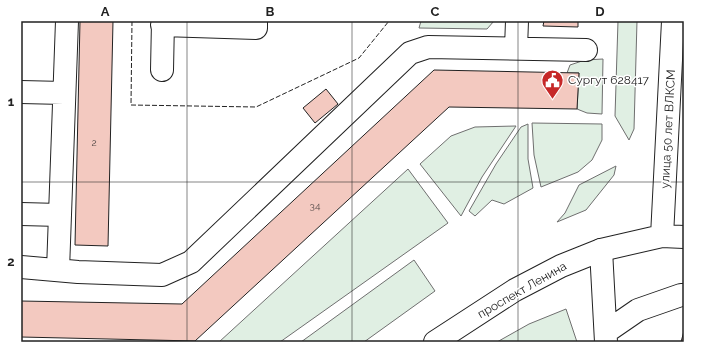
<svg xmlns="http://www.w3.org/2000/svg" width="705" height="363" font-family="Raleway,sans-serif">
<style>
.green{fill:#e0efe3;stroke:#6f6f6f}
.building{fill:#f3c9c0;stroke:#222}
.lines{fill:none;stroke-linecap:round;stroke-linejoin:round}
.minor-casing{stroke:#222;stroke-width:24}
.major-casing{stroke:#222;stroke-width:24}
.minor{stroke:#fff;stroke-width:22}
.major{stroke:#fff;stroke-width:22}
.fence{stroke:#222;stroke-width:1;stroke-dasharray:5 2;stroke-linecap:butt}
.grid{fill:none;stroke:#222;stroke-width:1;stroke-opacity:0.55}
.labels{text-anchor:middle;stroke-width:3;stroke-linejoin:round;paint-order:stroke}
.number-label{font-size:10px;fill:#564c4a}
.poi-label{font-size:12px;fill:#222;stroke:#fff;text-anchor:start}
.street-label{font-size:12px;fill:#222;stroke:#fff}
.neatline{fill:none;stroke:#222;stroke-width:1.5}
.grid-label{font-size:13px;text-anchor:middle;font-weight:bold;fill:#222}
</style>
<rect width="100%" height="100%" fill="#fff"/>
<!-- green -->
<path class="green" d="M421,21H494L487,29L419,28Z
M618,21H637L634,129L629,140L615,116Z
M603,59L602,114L587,113L577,109L579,73H567L570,65L585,60Z
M532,123L602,124V140L592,160L578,172L541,187L534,155Z
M528,124V159L533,188L504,204L492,200L475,216L469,211L496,164L521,127Z
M516,126L482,177L461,216L420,164L451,136L475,127Z
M616,166L614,175L586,210L557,222L565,213L579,185Z
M408,169L448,223L280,342H219Z
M414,260L435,291L364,342H301Z
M566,309L577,342H497L529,324Z"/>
<!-- building -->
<path class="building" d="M80,21H113L108,246L75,245Z
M544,21H578V27L543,26Z
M434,70L579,73L577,109L449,107L195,341L21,337V301L182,304Z
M326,89L338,104L315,123L303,108Z
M684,331V342H681Z"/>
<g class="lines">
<defs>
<path id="minor" d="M162,25L256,28V21
M516,48L517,21
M162,70L163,21
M21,92L64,93
M21,214L60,215
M601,250L606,342
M21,267L78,272L162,275L191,262L410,53L428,47L586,50
M58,270L67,21
M606,332L638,310L681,295H684"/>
<path id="major" d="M662,236L673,21
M435,342L515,290L561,266L601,250L662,236L684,237"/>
</defs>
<!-- minor casing -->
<use href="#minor" class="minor-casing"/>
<!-- major casing -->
<use href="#major" class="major-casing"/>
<!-- minor -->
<use href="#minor" class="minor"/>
<!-- major -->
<use href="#major" class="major"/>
<!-- fence -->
<path class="fence" d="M132,21L131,105L256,107L359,58L389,21"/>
</g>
<!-- grid -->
<path class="grid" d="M187,21V342M352,21V342M518,21V342M21,182H684"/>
<!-- icons -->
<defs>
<symbol id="civic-pin" viewBox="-11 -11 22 30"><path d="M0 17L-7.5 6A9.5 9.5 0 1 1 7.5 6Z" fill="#c62828" stroke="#fff"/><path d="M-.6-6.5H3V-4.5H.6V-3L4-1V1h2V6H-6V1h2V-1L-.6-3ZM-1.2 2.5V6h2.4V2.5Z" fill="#fff"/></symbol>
</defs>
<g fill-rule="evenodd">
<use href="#civic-pin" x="540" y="68" width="25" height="34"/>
</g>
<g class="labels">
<!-- number labels -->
<g class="number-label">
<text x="94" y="146">2</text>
<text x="315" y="209">34</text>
</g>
<!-- poi labels -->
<g class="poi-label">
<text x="568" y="84">Сургут 628417</text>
</g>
<!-- street labels -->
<g class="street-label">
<text transform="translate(668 129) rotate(-87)" y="4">улица 50 лет ВЛКСМ</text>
<text transform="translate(522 290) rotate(-30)" y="4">проспект Ленина</text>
</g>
</g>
<!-- border -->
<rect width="705" height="363" fill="none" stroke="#ffffff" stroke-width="44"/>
<rect x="22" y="22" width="661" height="319" class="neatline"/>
<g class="grid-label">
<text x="105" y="16">A</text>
<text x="270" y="16">B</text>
<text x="435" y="16">C</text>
<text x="600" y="16">D</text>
<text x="11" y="106">1</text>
<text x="11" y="266">2</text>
</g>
</svg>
